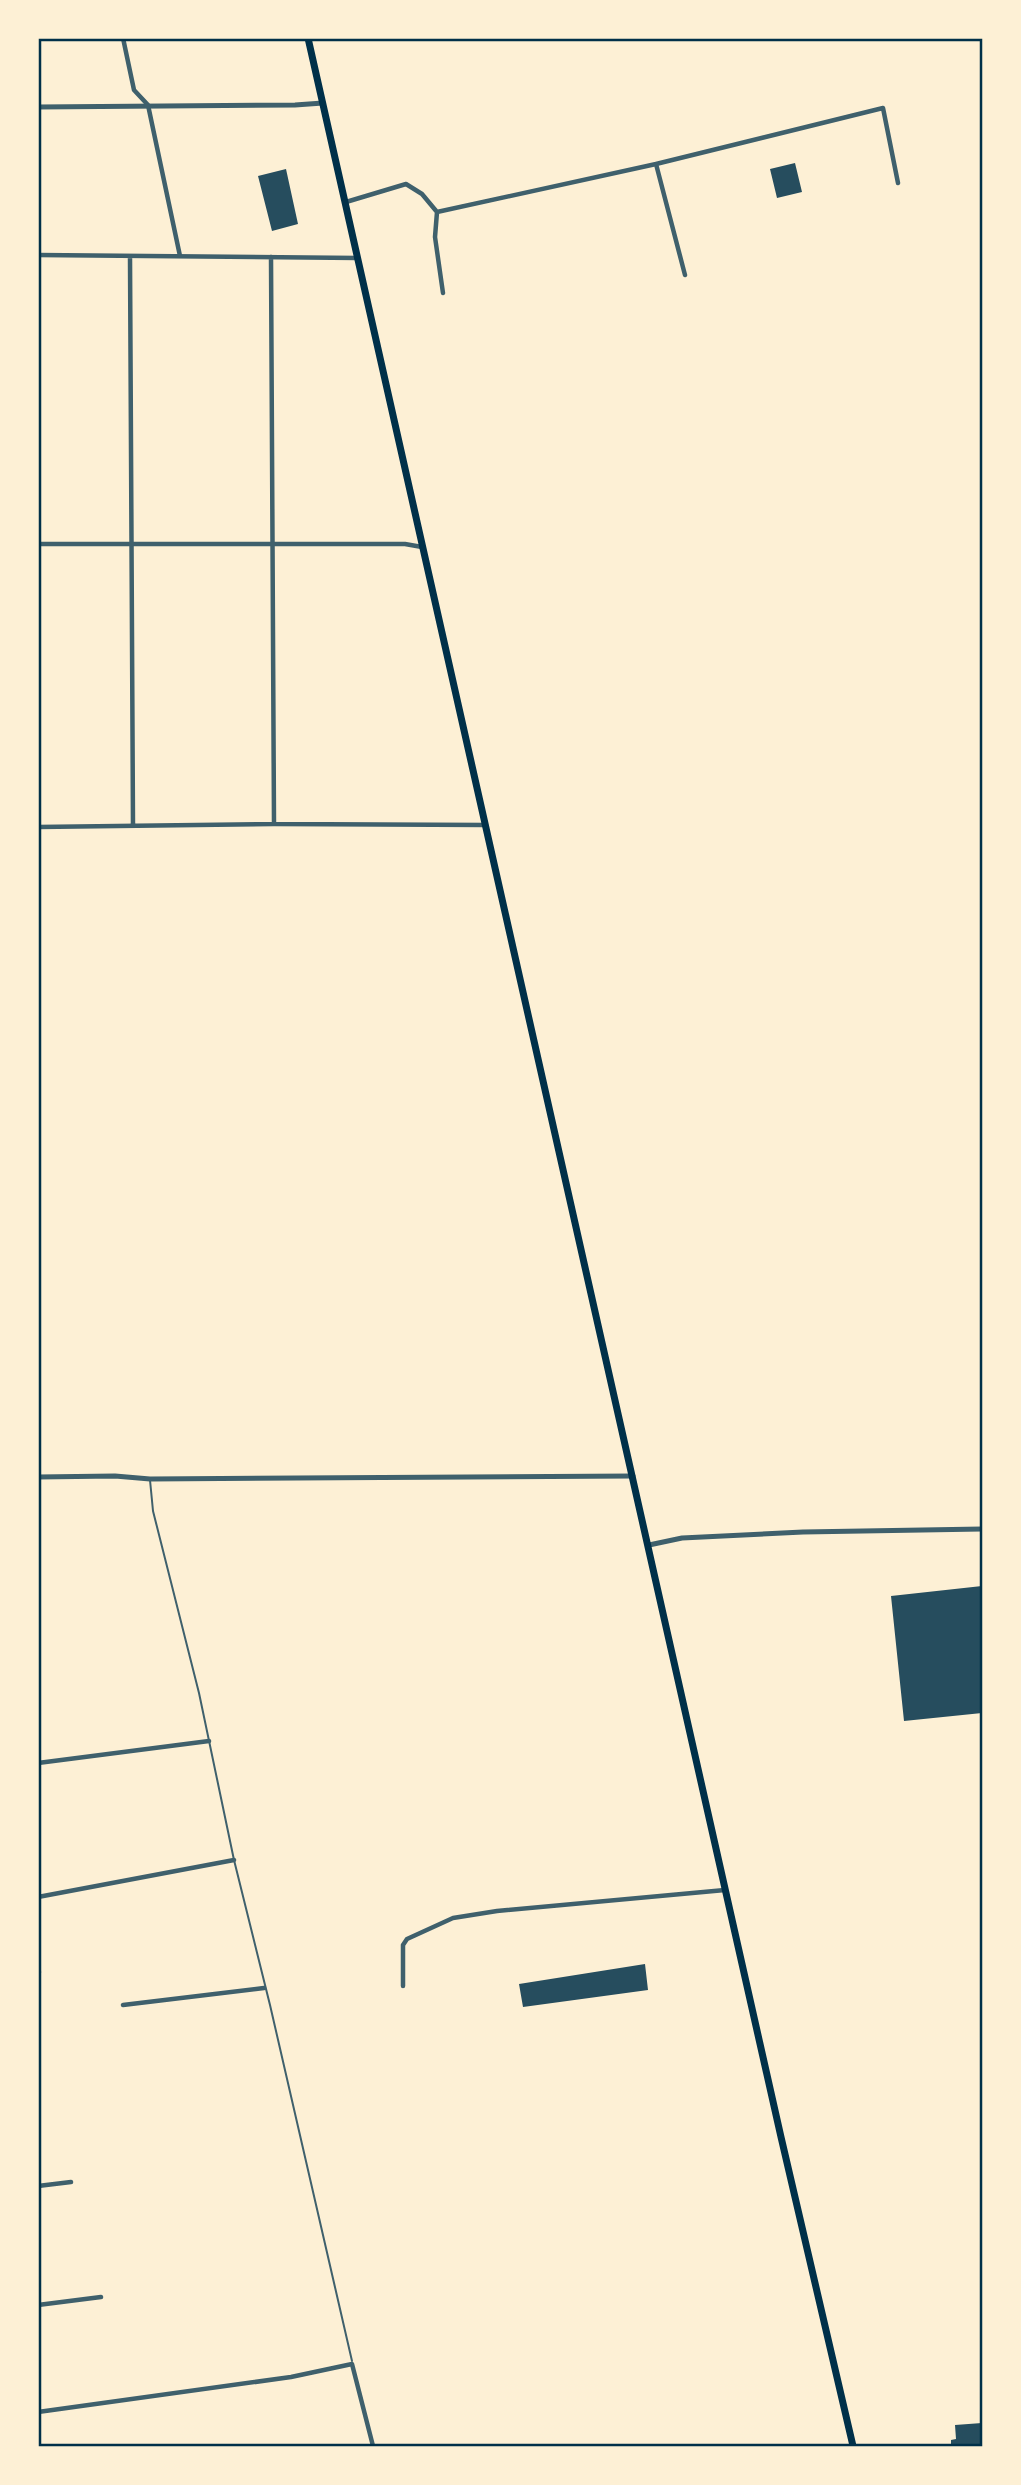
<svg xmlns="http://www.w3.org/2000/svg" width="1021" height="2485" font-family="'Work Sans',sans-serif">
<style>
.building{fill:#264d5e}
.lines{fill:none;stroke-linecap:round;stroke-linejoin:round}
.service{stroke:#3f606c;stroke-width:2}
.minor{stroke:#3f606c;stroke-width:4.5}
.tertiary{stroke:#3f606c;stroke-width:5}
.primary{stroke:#003049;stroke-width:7}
.neatline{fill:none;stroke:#003049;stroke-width:2.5}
</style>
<rect width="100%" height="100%" fill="#fdf0d5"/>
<!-- building -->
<path class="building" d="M795,163L802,192L777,198L770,169Z
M286,169L298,224L272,231L258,176Z
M982,1586V1713L904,1721L891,1596Z
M645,1964L648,1990L523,2007L519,1984Z
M982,2423V2446H951V2440L956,2439L955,2425Z"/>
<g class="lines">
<!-- service -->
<path class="service" d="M150,1480L153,1511L199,1693L234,1860L270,2005L352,2361"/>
<!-- minor -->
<path class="minor" d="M123,38L134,90L148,105L180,256
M656,164L685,275
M346,202L406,184L422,194L437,212
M38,255L358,258
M130,257L133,826
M271,257L274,824
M443,293L435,237L437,212L656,164L883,108L898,183
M38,544H405L422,547
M38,827L274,824L486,825
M38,1763L209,1741
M38,1897L234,1860
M38,1972H39
M403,1986V1945L407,1939L453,1918L497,1911L725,1890
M123,2005L264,1988
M38,2186L71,2182
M38,2305L101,2297
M38,2412L291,2377L352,2364L373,2446"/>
<!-- tertiary -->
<path class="tertiary" d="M38,107L295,105L323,103
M38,1477L115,1476L150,1479L633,1476
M649,1545L682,1538L803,1532L982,1529"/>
<!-- primary -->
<path class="primary" d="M308,38L781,2137L853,2446"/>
</g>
<!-- border -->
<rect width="1021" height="2485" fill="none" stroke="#fdf0d5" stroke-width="80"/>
<rect x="40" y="40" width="941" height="2405" class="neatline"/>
</svg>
